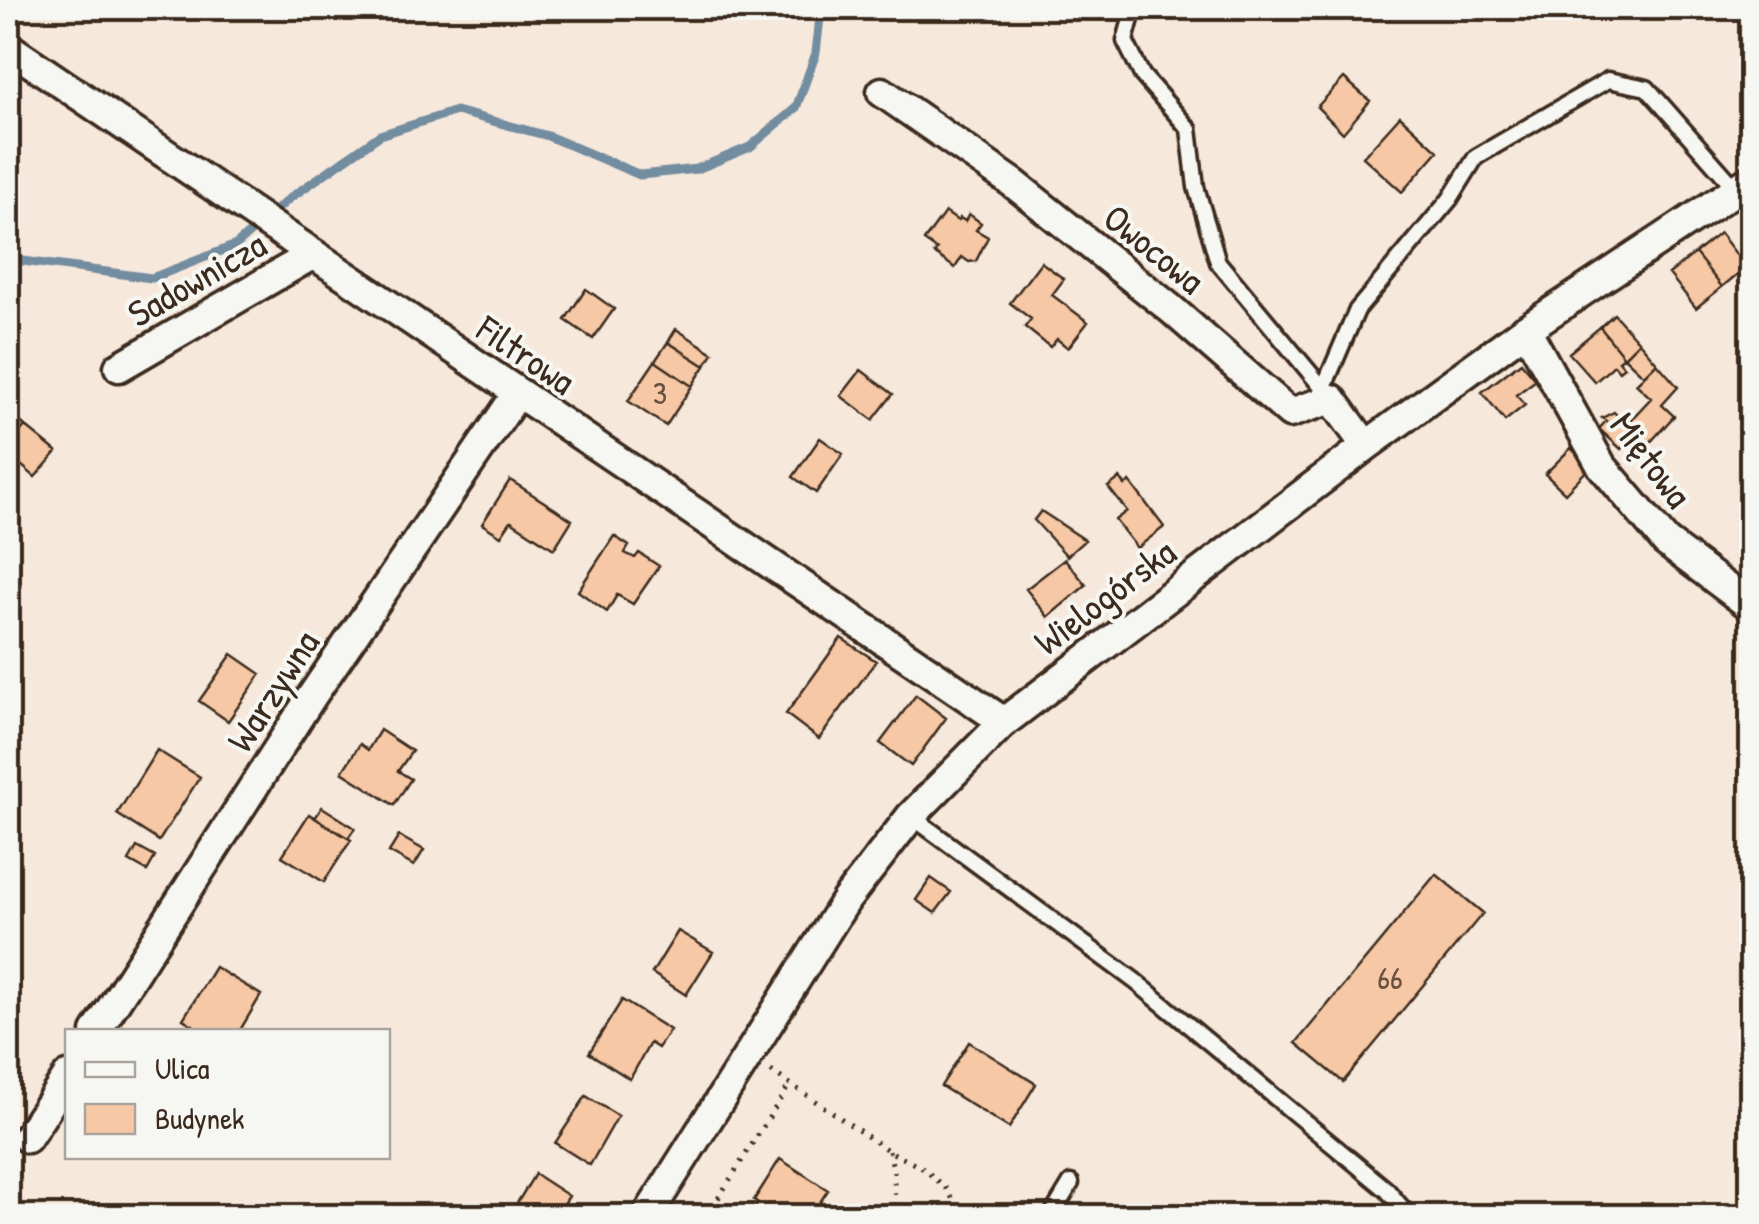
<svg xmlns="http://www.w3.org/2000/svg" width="1759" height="1224" font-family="'Patrick Hand',sans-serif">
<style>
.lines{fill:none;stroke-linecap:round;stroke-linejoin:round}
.stream{stroke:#728ca0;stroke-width:9}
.building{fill:#f6c8a5;stroke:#3b2a1e;stroke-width:2.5}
.service-casing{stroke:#3b2a1e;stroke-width:21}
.minor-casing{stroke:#3b2a1e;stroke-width:35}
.path{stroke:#3b2a1e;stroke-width:5;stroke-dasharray:2.5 8;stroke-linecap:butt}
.service{stroke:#f6f6f2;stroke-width:14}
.minor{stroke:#f6f6f2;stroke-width:28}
.labels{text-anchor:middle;stroke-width:8;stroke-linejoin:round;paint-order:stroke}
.number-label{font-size:32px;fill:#6a5240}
.street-label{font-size:38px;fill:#3b2a1e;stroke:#f6f6f2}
</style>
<rect width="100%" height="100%" fill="#f6e8db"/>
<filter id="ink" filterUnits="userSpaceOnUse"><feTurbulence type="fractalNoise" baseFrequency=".01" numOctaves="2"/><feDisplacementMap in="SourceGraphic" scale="20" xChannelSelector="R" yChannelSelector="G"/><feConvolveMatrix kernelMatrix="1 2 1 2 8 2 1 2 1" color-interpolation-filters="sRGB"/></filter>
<g filter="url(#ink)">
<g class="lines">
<!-- stream -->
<path class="stream" d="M8,259L152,278L236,245L290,198L380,135L456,111L548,136L640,175L697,169L750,147L796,108L816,53L821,8"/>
</g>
<!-- building -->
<path class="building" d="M1344,78L1370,101L1343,133L1317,107Z
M1400,116L1438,151L1402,192L1363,157Z
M945,212L958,221L960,218L965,221L969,214L981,223L976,230L988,237L976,261L969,262L962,257L955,268L934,253L937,250L924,241Z
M1720,233L1746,267L1722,287L1695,253Z
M1695,253L1722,287L1696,308L1669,274Z
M1041,262L1064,279L1052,295L1088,322L1068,348L1057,339L1050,347L1025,327L1031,319L1010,303Z
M586,289L614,309L593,339L565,320Z
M1614,314L1639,342L1624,357L1600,327Z
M1600,327L1624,357L1619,361L1624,367L1619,371L1614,365L1595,382L1569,353Z
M676,329L713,353L705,366L668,342Z
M668,342L705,366L692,386L655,361Z
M1639,342L1657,363L1644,376L1624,357Z
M655,361L692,386L666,426L628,401Z
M1521,362L1536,380L1516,395L1525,405L1505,421L1482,392Z
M1657,363L1678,387L1662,405L1674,416L1647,446L1625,426L1651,398L1636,384Z
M861,370L893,394L873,420L841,396Z
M8,411L25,426L8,447Z
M1614,412L1635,435L1621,449L1599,429L1606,421L1602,418Z
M25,426L57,452L35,477L8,454V447Z
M820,438L843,454L816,493L793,477Z
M1571,448L1590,467L1565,493L1545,474Z
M1120,478L1125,485L1130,482L1164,527L1137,548L1115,520L1127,511L1108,487Z
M510,480L572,520L554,549L511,521L501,536L482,524Z
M1041,511L1085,540L1067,556L1034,520Z
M614,536L629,546L625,553L635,558L639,553L659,566L633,604L617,595L607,612L578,591Z
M1065,559L1086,585L1048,617L1026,589Z
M841,638L876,661L819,739L786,714Z
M232,654L261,674L228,721L199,701Z
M916,695L946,718L911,766L880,743Z
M380,730L412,751L398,771L411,779L394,805L342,772L360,744L368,750Z
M157,750L200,777L159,841L117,814Z
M322,807L355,828L348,838L315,818Z
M309,814L351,840L324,882L282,856Z
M399,836L424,850L414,866L389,852Z
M137,847L155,857L147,871L129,861Z
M1436,874L1483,913L1343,1082L1296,1043Z
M931,878L951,892L935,913L916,900Z
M678,931L713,952L686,995L652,973Z
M215,967L261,995L239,1032H204L183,1019Z
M622,1000L670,1030L658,1048L650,1043L630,1079L589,1053Z
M969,1042L1036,1084L1009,1128L941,1086Z
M586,1096L618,1116L590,1165L555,1143Z
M780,1159L828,1190L811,1216H749L758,1203L754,1200Z
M535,1174L569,1196L556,1216H509Z"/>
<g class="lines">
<defs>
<path id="service" d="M1134,8L1125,41L1142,75L1189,129L1196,187L1218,262L1325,391
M1323,389L1357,310L1450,199L1476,157L1608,80L1647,88L1736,189
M911,816L1135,981L1387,1190L1409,1216
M1051,1216L1071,1183"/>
<path id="minor" d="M8,47L1004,722
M882,92L1013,183L1171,309L1290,413L1332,399L1366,446
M1526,329L1601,465L1666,542L1752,607
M119,367L312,255
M96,1032L312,696L517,394
M27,1138L68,1076
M647,1216L846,900L911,816L1004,722L1366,446L1526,329L1752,179"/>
</defs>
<!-- service casing -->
<use href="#service" class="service-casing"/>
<!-- minor casing -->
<use href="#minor" class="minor-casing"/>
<!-- path -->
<path class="path" d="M771,1071L889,1151L924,1169L945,1187L964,1216
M889,1151L894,1172L895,1216
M707,1216L790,1084"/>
<!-- service -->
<use href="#service" class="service"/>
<!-- minor -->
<use href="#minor" class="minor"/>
</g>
</g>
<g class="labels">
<!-- number labels -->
<g class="number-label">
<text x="660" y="404">3</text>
<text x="1390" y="989">66</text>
</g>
<!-- street labels -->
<g class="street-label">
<text transform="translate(1154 249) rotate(39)" y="13">Owocowa</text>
<text transform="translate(197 279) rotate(-30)" y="13">Sadownicza</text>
<text transform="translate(526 355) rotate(34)" y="13">Filtrowa</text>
<text transform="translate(1651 460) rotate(53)" y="13">Miętowa</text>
<text transform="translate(1105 597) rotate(-37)" y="13">Wielogórska</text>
<text transform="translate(273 691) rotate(-57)" y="13">Warzywna</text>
</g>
</g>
<!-- margin -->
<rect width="1759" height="1224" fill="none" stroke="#f6f6f2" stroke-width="40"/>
<rect x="20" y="20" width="1719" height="1184" fill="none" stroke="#3b2a1e" stroke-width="4" filter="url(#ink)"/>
<!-- legend -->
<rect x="65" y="1029" width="325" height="130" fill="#f6f6f2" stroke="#aba49d" stroke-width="2.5"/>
<rect x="85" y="1062" width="50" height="15" fill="#f6f6f2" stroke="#aba49d" stroke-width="2.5"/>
<text x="155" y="1079" font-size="30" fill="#3b2a1e">Ulica</text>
<rect x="85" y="1104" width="50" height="30" fill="#f6c8a5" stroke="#aba49d" stroke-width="2.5"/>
<text x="155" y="1129" font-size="30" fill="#3b2a1e">Budynek</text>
</svg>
